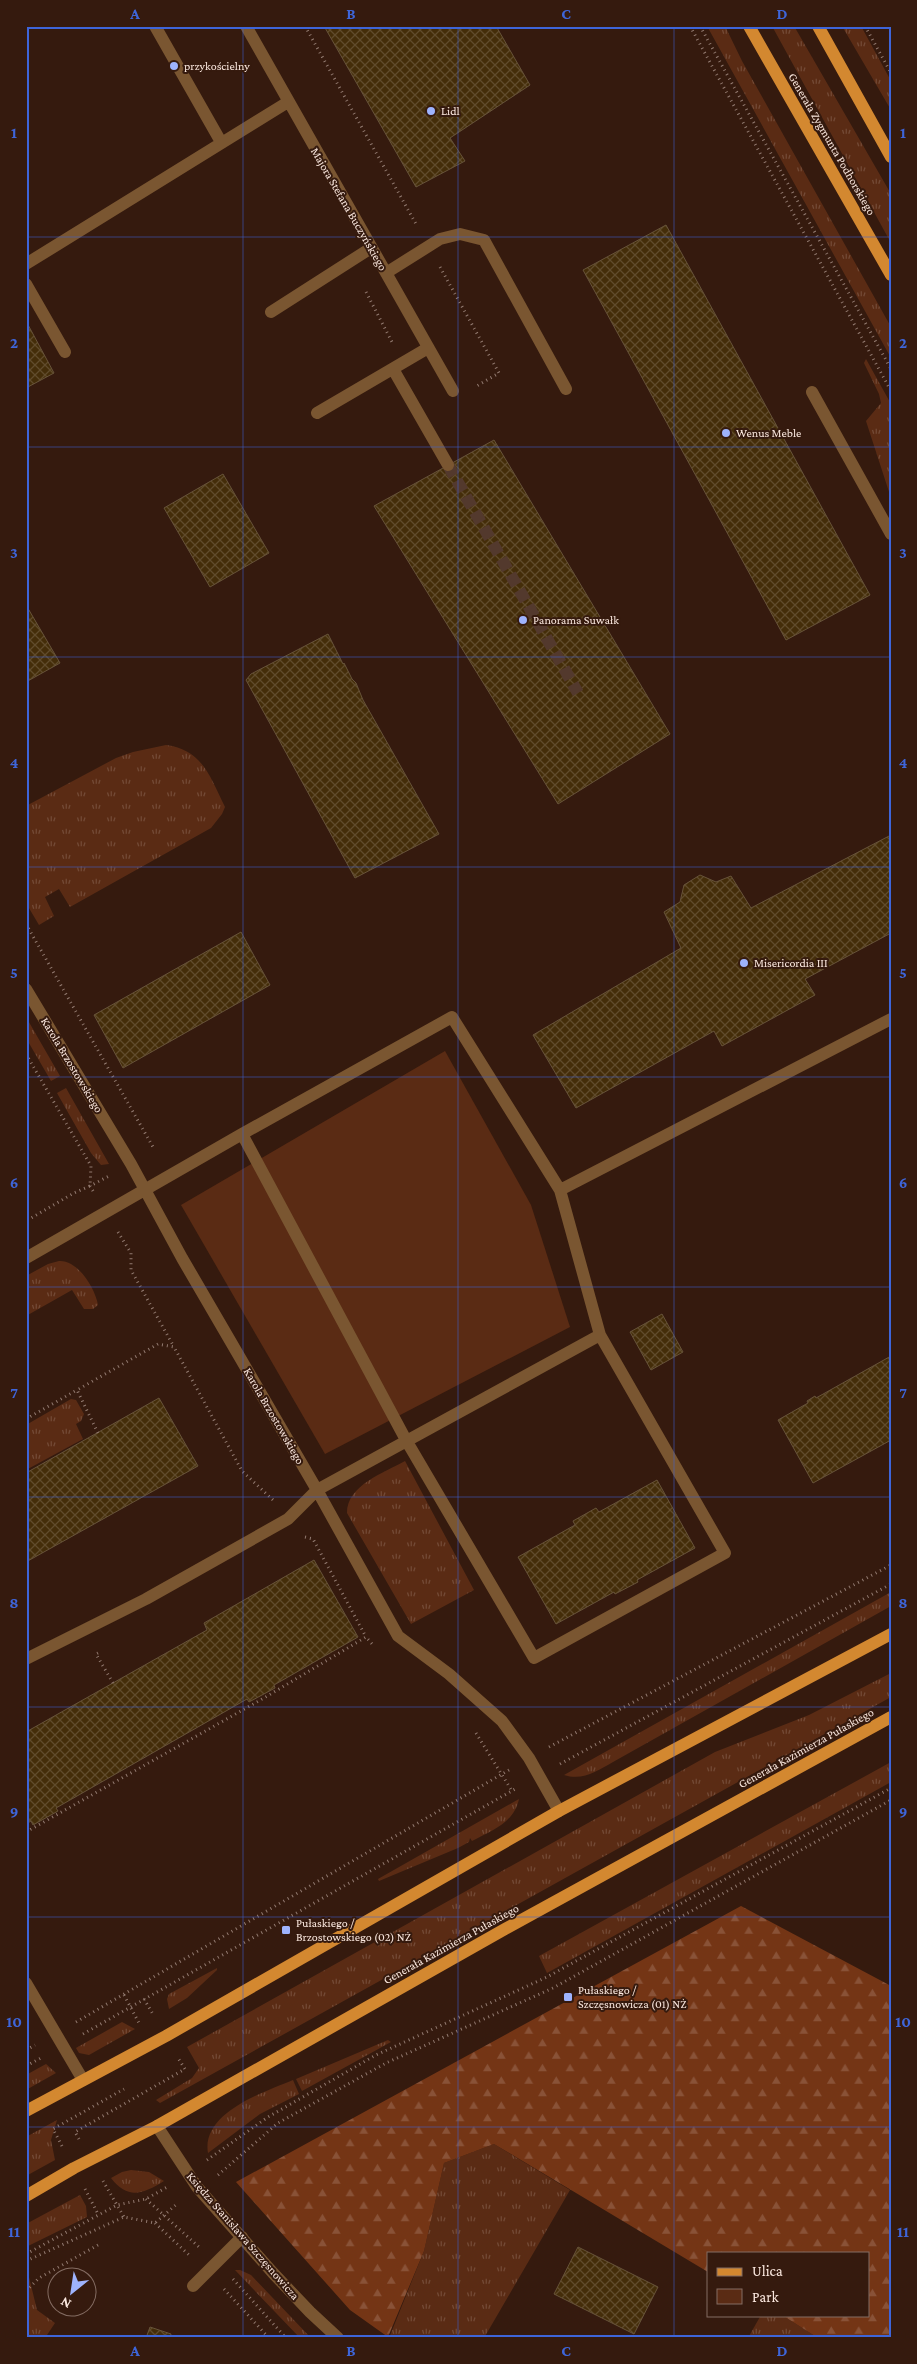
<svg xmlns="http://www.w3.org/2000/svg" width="917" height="2364" font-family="'Crimson Pro',serif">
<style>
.grass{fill:url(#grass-tufts)}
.forest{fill:url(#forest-firs)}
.park{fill:#5a2b14}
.building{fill:url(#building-cross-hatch);stroke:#675339}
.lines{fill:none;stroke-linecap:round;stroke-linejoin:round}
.minor-tunnel{stroke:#53392d;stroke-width:12;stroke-dasharray:12 6;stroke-linecap:butt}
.path{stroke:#937b71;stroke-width:3;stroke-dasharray:1 4;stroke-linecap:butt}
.minor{stroke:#7a5631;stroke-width:12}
.major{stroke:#d38830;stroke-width:12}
.grid{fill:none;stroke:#3e65d9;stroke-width:1;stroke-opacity:0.55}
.poi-dot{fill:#9eb3fd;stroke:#351a0e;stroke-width:2}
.labels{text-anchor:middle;stroke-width:4;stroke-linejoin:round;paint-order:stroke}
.poi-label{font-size:12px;fill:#fbe8df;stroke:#351a0e;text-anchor:start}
.street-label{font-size:12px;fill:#fbe8df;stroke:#351a0e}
.neatline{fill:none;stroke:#3e65d9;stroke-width:2}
.grid-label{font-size:16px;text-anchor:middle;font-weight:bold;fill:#3e65d9}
</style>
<defs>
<pattern id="grass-tufts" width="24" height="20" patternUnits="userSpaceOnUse" patternTransform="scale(1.25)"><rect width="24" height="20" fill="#5a2b14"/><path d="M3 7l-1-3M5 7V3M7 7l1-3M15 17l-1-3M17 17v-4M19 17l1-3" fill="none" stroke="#734a36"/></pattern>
<pattern id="forest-firs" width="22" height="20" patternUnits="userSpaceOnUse" patternTransform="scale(1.25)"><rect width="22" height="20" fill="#743515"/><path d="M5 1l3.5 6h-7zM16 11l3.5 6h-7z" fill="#895237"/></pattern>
<pattern id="building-cross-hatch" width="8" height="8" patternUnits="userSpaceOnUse" patternTransform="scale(1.25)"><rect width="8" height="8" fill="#442d09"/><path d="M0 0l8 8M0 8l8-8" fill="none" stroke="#604b2c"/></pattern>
</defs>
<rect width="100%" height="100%" fill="#351a0e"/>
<!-- grass -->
<path class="grass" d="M707,26H725L742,61L891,327V358Z
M772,26H794L891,194V243Z
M842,26H861L891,81V110Z
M866,359L891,404V498L866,421L881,403L879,394L864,363Z
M166,745C203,750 210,777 225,807L222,814L211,828L70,907L59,889L45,897L54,916L39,925L26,903V806L116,758L133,752Z
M26,1017L60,1076L51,1081L26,1038Z
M66,1088L109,1164L101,1165L91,1153L57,1093Z
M59,1261C78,1260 95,1288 98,1305L93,1309H84L72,1290L26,1316V1276L48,1264Z
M71,1399L76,1400L84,1414L81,1421L76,1424L83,1439L26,1470V1425Z
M405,1461L474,1590L411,1624L347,1513C347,1485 384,1473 405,1461Z
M891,1592V1606L613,1762C597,1771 583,1781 564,1775Z
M891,1673V1697L160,2103L156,2100L192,2078L199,2068L187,2047L715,1752L809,1715Z
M891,1762V1782L547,1973L539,1956Z
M519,1799C514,1823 491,1831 472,1841L470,1838L469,1842L458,1848L379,1881L378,1879Z
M217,1968V1970L187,1998L169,2009L167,1999L169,1994Z
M122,2022L135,2029L89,2055L79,2053L76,2048Z
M388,2040L391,2042L302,2091L296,2079Z
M46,2064L56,2073L26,2090V2075Z
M293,2080L299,2094L260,2114L208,2153C201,2113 264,2092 293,2080Z
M57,2120L51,2140L55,2160L26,2176V2137Z
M494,2144L570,2190L484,2338H389L424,2251L444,2163Z
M131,2170L149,2172L164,2181C143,2194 128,2200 111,2178L122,2172Z
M80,2195L86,2206L87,2217L26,2247V2224Z
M235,2270H240L251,2275L311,2338H300Z
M28,2273L37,2310L55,2323L45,2338H26V2274Z
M761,2315H782L818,2338H748Z"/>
<!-- forest -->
<path class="forest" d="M741,1906L891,1986V2338H818L782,2315H868V2253H708V2272L494,2144L444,2163L424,2251L388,2337L350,2310L236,2182Z"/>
<!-- park -->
<path class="park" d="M445,1051L531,1205L570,1327L325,1454L181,1205Z"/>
<!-- building -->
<path class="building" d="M324,26H496L530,85L450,138L465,161L416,187Z
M666,225L870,595L786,640L583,270Z
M26,321L54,373L26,388Z
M494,440L670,734L558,804L374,506Z
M223,474L269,553L210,587L164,508Z
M26,605L60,663L26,682Z
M328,634L343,664L344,663L352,679L356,683L363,700L439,834L355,878L246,680L251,674Z
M891,835V933L805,979L815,995L722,1046L714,1031L576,1108L533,1035L681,948L664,912L680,902L684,885L700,875L716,882L731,876L751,908Z
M241,932L270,985L123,1068L94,1015Z
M662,1314L683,1352L651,1370L630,1332Z
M891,1356V1440L813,1483L778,1420L808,1403L807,1401L815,1396L816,1398Z
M159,1398L198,1466L26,1562V1473Z
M657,1480L695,1548L637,1580L638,1582L615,1594L614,1592L556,1624L518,1557L575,1525L573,1521L596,1508L599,1512Z
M314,1560L358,1637L274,1685L275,1688L249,1702L247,1699L56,1808L58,1811L33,1825L31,1821L26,1824V1732L207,1630L204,1623Z
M578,2247L658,2287L634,2334L554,2294Z
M150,2327L171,2334L170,2338H146Z"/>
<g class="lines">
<!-- minor-tunnel -->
<path class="minor-tunnel" d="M448,465L578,693"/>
<!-- path -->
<path class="path" d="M305,26L416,224
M690,26L891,391
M700,26L891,369
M865,26L891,73
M440,267L499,373L475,387
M366,292L392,342
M26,924L153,1147
M26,1054L91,1166L90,1186L74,1193L26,1221
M93,1191L90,1186L109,1176
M118,1232L131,1253V1270L174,1347
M26,1419L77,1390
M98,1433L77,1390L158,1344L174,1347L242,1471L273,1500
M305,1537L313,1539L366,1637
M98,1653L96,1654L113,1683
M476,1733L512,1791
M549,1747L891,1565
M560,1764L891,1584
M26,1832L264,1698L366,1637L372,1644
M124,1995L139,2023
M144,1999L154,2016
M76,2022L509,1770
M83,2034L517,1788
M26,2050L35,2045
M26,2066L41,2058
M79,2139L75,2132L185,2069L178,2058
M62,2146L53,2129L124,2089
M207,2160L268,2117L376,2055L547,1977L891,1788
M218,2175L278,2123L386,2063L553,1988L891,1800
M103,2181L124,2217
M85,2189L98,2214
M146,2199L199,2247
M155,2223L189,2255
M26,2254L117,2205L146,2199L169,2186
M26,2261L124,2217L155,2223L178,2203
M233,2279L286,2338
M224,2289L269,2338
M26,2291L39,2278L98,2245"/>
<!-- minor -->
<path class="minor" d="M155,26L221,142
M246,26L453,391
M26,264L288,102
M386,273L440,239L460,234L484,240L566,389
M26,284L65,352
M271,312L371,248
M393,369L448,465
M812,392L891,534
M317,413L428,348
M26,989L131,1164L182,1258L317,1490L398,1636L449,1674L502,1721L529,1758L559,1811
M560,1190L600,1335
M26,1258L242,1134L452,1017L560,1190L891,1019
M26,1659L146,1599L288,1519L317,1490L600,1335L725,1553L534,1658L406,1440L242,1134
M26,1983L83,2080
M157,2126L197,2187L273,2273L310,2312L338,2338
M193,2286L242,2237"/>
<!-- major -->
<path class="major" d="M749,26L891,275
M818,26L891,157
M26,2111L166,2036L559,1811L891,1634
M26,2196L74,2168L157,2126L505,1929L891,1717"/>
</g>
<!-- grid -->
<path class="grid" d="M243,26V2338M458,26V2338M674,26V2338M26,237H891M26,447H891M26,657H891M26,867H891M26,1077H891M26,1287H891M26,1497H891M26,1707H891M26,1917H891M26,2127H891"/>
<!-- markers -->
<g class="poi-dot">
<circle cx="174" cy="66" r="5"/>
<circle cx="431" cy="111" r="5"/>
<circle cx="726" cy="433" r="5"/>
<circle cx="523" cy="620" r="5"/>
<circle cx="744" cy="963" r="5"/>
<rect x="281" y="1925" width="10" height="10" rx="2.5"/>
<rect x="563" y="1992" width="10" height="10" rx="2.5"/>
</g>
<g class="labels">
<!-- poi labels -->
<g class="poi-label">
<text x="184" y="70">przykościelny</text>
<text x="441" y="115">Lidl</text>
<text x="736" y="437">Wenus Meble</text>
<text x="533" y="624">Panorama Suwałk</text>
<text x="754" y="967">Misericordia III</text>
<text x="296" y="1927">Pułaskiego /<tspan x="296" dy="14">Brzostowskiego (02) NŻ</tspan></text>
<text x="578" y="1994">Pułaskiego /<tspan x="578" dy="14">Szczęsnowicza (01) NŻ</tspan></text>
</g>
<!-- street labels -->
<g class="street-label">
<text transform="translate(832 144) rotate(60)" y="4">Generała Zygmunta Podhorskiego</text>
<text transform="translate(349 209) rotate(60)" y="4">Majora Stefana Buczyńskiego</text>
<text transform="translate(72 1065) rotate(59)" y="4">Karola Brzostowskiego</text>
<text transform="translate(274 1416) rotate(60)" y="4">Karola Brzostowskiego</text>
<text transform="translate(806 1748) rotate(-29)" y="4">Generała Kazimierza Pułaskiego</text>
<text transform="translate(451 1944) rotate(-29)" y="4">Generała Kazimierza Pułaskiego</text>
<text transform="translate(243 2236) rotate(49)" y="4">Księdza Stanisława Szczęsnowicza</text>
</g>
</g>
<!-- border -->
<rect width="917" height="2364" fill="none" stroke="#351a0e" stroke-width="55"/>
<!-- legend -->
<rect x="707" y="2252" width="162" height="65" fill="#351a0e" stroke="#846c62"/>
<rect x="717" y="2268" width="25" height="8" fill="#d38830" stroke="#846c62"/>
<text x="752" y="2276" font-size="15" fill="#fbe8df">Ulica</text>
<rect x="717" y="2289" width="25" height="15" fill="#5a2b14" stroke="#846c62"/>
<text x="752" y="2302" font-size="15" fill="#fbe8df">Park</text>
<!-- north arrow -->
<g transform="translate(72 2292) rotate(210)"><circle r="24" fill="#351a0e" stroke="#846c62"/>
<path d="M0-4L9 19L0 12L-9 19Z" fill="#9eb3fd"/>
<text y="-8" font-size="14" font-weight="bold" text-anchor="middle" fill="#fbe8df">N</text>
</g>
<rect x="28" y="28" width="862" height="2308" class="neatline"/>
<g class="grid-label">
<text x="135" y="19">A</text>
<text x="351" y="19">B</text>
<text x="566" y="19">C</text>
<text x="782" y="19">D</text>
<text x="14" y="138">1</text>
<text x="903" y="138">1</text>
<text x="14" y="348">2</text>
<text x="903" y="348">2</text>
<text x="14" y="558">3</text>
<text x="903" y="558">3</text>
<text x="14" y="768">4</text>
<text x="903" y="768">4</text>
<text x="14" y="978">5</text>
<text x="903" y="978">5</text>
<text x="14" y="1188">6</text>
<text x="903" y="1188">6</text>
<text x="14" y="1398">7</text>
<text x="903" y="1398">7</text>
<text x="14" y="1608">8</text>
<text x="903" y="1608">8</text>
<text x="14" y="1817">9</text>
<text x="903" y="1817">9</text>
<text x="14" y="2027">10</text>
<text x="903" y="2027">10</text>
<text x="14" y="2237">11</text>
<text x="903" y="2237">11</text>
<text x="135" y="2356">A</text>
<text x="351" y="2356">B</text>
<text x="566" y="2356">C</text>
<text x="782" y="2356">D</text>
</g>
</svg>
